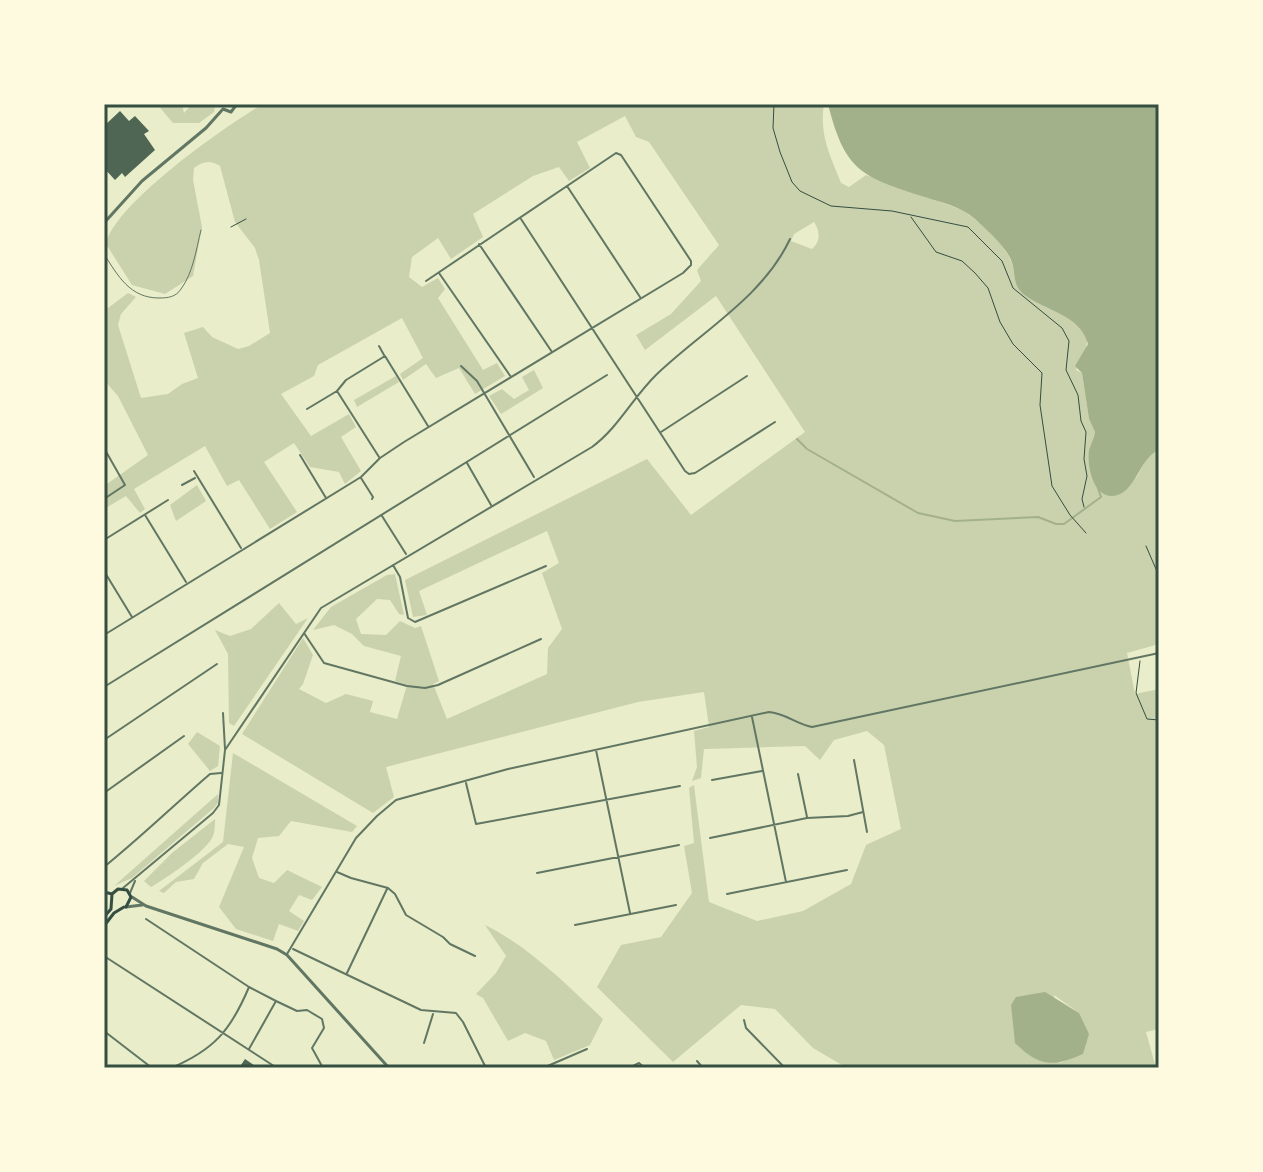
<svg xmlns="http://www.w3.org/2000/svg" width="1263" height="1172" font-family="'Roboto Condensed',sans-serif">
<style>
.green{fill:#cad2ad;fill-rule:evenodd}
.water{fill:#a3b18a}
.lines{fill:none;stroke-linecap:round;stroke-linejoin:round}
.stream{stroke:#a3b18a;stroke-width:2}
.building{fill:#4f6655}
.path{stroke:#344e41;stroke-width:1}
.service{stroke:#617663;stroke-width:1}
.minor{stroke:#617663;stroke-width:2}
.tertiary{stroke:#617663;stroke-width:3}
.secondary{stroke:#344e41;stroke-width:3}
.neatline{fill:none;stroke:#344e41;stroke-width:3}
</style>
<rect width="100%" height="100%" fill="#e9edc9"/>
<!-- green -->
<path class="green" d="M157,104H182L184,113L192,104H215L214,112L199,123H173Z
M263,104H824C819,135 830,155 841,183L849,187L866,175L962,210C979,221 1001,240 1010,259C1016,270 1012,285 1023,294C1039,306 1075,314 1085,334C1091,346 1081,359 1076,370L1082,373L1089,419L1095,432C1088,454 1086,475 1102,493C1110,491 1122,490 1129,485C1143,475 1141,456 1159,450V644L1127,653L1135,694L1159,689V1029L1146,1032L1156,1068H847L813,1048L775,1009L741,1005L673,1062L597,987L621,945L661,937L692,893L684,846L694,843L689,788L694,785L709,902L757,921L803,911L851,884L866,845L901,829L884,745L867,731L834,740L820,760L805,746L704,749L701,778L692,781L697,767L694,731L709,727L704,692L638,702L386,767L394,797L373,813L242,734L303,638L313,655L303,684L299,689L326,703L346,694L373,701L370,712L397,719L407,685L395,681L401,656L364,646L352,634L334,625L313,630L331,607L387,575L395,574L404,615L399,614L390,600L377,599L356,619L361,634L386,635L400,621L415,628L421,626L439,681L433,684L447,719L547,674L548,648L562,629L542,573L559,563L547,531L419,591L427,615L413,617L405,580L647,459L691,515L805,432L716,296L645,350L636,335L671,314L701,281L697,270L719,245L649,142L636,137L625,116L577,142L590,168L569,181L559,167L533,176L473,214L483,237L451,259L438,238L412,257L409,277L422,287L438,278L445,289L438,298L483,370L497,363L505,376L475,394L459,368L436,378L426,364L403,380L400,374L423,358L402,318L318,365L314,376L281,394L311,436L349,414L356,427L341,437L361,471L345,484L339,472L310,467L294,443L264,462L297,512L270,529L239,480L227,486L205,446L134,489L145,509L140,513L126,496L104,509V486L148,455L118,396L104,380V304L108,308L128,293L136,297L121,314L118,325L141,398L168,394L182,384L198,378L184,333L203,327L212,337L238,349L249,346L270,333L259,260L255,248L235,222L220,166C210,160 204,161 194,168L193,180L202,227L193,276L165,294L132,285L106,244C113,205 226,125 263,104ZM814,222C820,231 821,241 812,249L791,241L794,234ZM1054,995L1079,1013L1083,1054L1059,1063Z
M534,370L543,388L501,414L489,396L502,389L514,399L529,390L522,377Z
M396,376L399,382L357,407L354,400Z
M197,485L206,501L176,521L170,505Z
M279,603L296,624L308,618L234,726L229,723L228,654L215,630L230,636L251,629Z
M197,732L220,746L218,766L210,771L188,744Z
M233,753L357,826L352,832L291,821L279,836L258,838L252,858L259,878L274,883L287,870L322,887L312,900L299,895L289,911L304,921L298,931L279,924L273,941L236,929L219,907L244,847L228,844L203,863L194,879L176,882L164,893L159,891L223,842Z
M218,794V803L214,808L132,878L114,886Z
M215,819C215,825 215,833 212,838C204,853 166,878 151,887L144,881L172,853Z
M485,925C530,947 567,985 603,1019L590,1045L554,1060L546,1041L525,1033L508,1041L483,998L476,994L496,973L506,956Z"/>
<!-- water -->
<path class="water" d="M828,104H1159V450C1139,457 1136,495 1112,496C1092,496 1087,464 1089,450C1091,444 1094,438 1095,432L1089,419L1082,373L1075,366L1088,344C1080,314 1045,311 1023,294C1012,285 1016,272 1011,260C1005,246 987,230 975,219C960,206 943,203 925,197C862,177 845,172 828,104Z
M1045,992L1079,1013L1089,1034L1083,1054C1052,1068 1039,1066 1015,1043L1011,1005L1016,997Z"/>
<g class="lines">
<!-- stream -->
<path class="stream" d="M797,439L807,449L918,513L955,521L1038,517L1056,524H1064L1101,497L1098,488"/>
</g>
<!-- building -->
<path class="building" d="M120,111L129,121L135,116L149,131L144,134L155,150L125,177L122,173L115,180L104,168V130L106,128L104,126Z
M245,1059L258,1068H239Z"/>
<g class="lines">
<!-- path -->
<path class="path" d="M774,104L773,128L780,152L792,182L800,191L831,206L892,211L968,227L1002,261L1013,288L1062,328L1069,341L1066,370L1078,395L1081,421L1086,432L1084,459L1087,476L1082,499L1084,507
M911,217L936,252L962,261L975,273L988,288L1000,322L1013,344L1042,373L1040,405L1052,486L1070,515L1086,533
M231,227L246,219
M1146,546L1159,576
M1140,661L1136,693L1147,719L1159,720"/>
<!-- service -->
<path class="service" d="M104,254C118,276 130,298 159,298C168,298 176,297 181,289C193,273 196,250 201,230"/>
<!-- minor -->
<path class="minor" d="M567,186L640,297
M521,219L685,471L689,474L695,473L775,422
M479,244L552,352
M439,273L511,377
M379,346L384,355
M461,366L477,381L534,477
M337,391L346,380L385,356L428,426
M307,409L337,391L379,457
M661,432L747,376
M104,448L125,485L104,499
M300,455L326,498
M467,463L491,505
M194,471L241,548
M361,478L373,497L372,499
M182,485L195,478
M145,515L186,582
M382,516L406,554
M104,540L168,500
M393,565L400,577L408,618L415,622L546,566
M104,571L132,617
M304,633L324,663L407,686L425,688L438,685L541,639
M104,635L361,477L380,458L404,442L683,273L691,265V261L621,155L616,153L426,281
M104,687L607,375
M223,713L225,749
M752,717L786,882
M104,740L217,664
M596,750L630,913
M854,760L867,832
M798,774L807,817
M712,780L762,771
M466,783L476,824L680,786
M104,793L184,736
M710,838L807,818L848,816L863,812
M104,867C141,837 174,805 210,774L221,773
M337,872L351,878L388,888L395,894L406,915L443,937L450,944L475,956
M537,873L679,845
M123,888L213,813L219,805L225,750L321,608L592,447C619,427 633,397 657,374C702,331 763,297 790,239
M130,893L135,881
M727,894L847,870
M146,919L249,987C231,1030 214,1050 171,1068
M575,925L676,905
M293,949L421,1010L456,1013L463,1022L486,1068
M287,954L356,838L377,816L396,800L508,769L769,712C785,713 796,724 812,727L1159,653
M104,956L277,1068
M347,973L387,889
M276,1001L297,1011L307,1010L322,1019L324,1028L312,1048L323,1068
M744,1020L746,1028L785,1068
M104,1031L152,1068
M424,1043L433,1014
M249,1049L276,1001L249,987
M697,1061L703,1068
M543,1068L587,1049
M629,1068L639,1063L645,1068"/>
<!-- tertiary -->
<path class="tertiary" d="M223,109L231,112L237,104
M104,223L142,181L206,128L223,109
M132,897L146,906L277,949L287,955L389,1068
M126,907L142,905"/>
<!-- secondary -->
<path class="secondary" d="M104,892L112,894
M112,894L118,889L127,890L131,897L126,907
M104,917L111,909L112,894
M104,926L114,913L124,907"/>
</g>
<!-- border -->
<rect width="1263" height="1172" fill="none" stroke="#fefae0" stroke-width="212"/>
<rect x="106" y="106" width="1051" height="960" class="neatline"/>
</svg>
